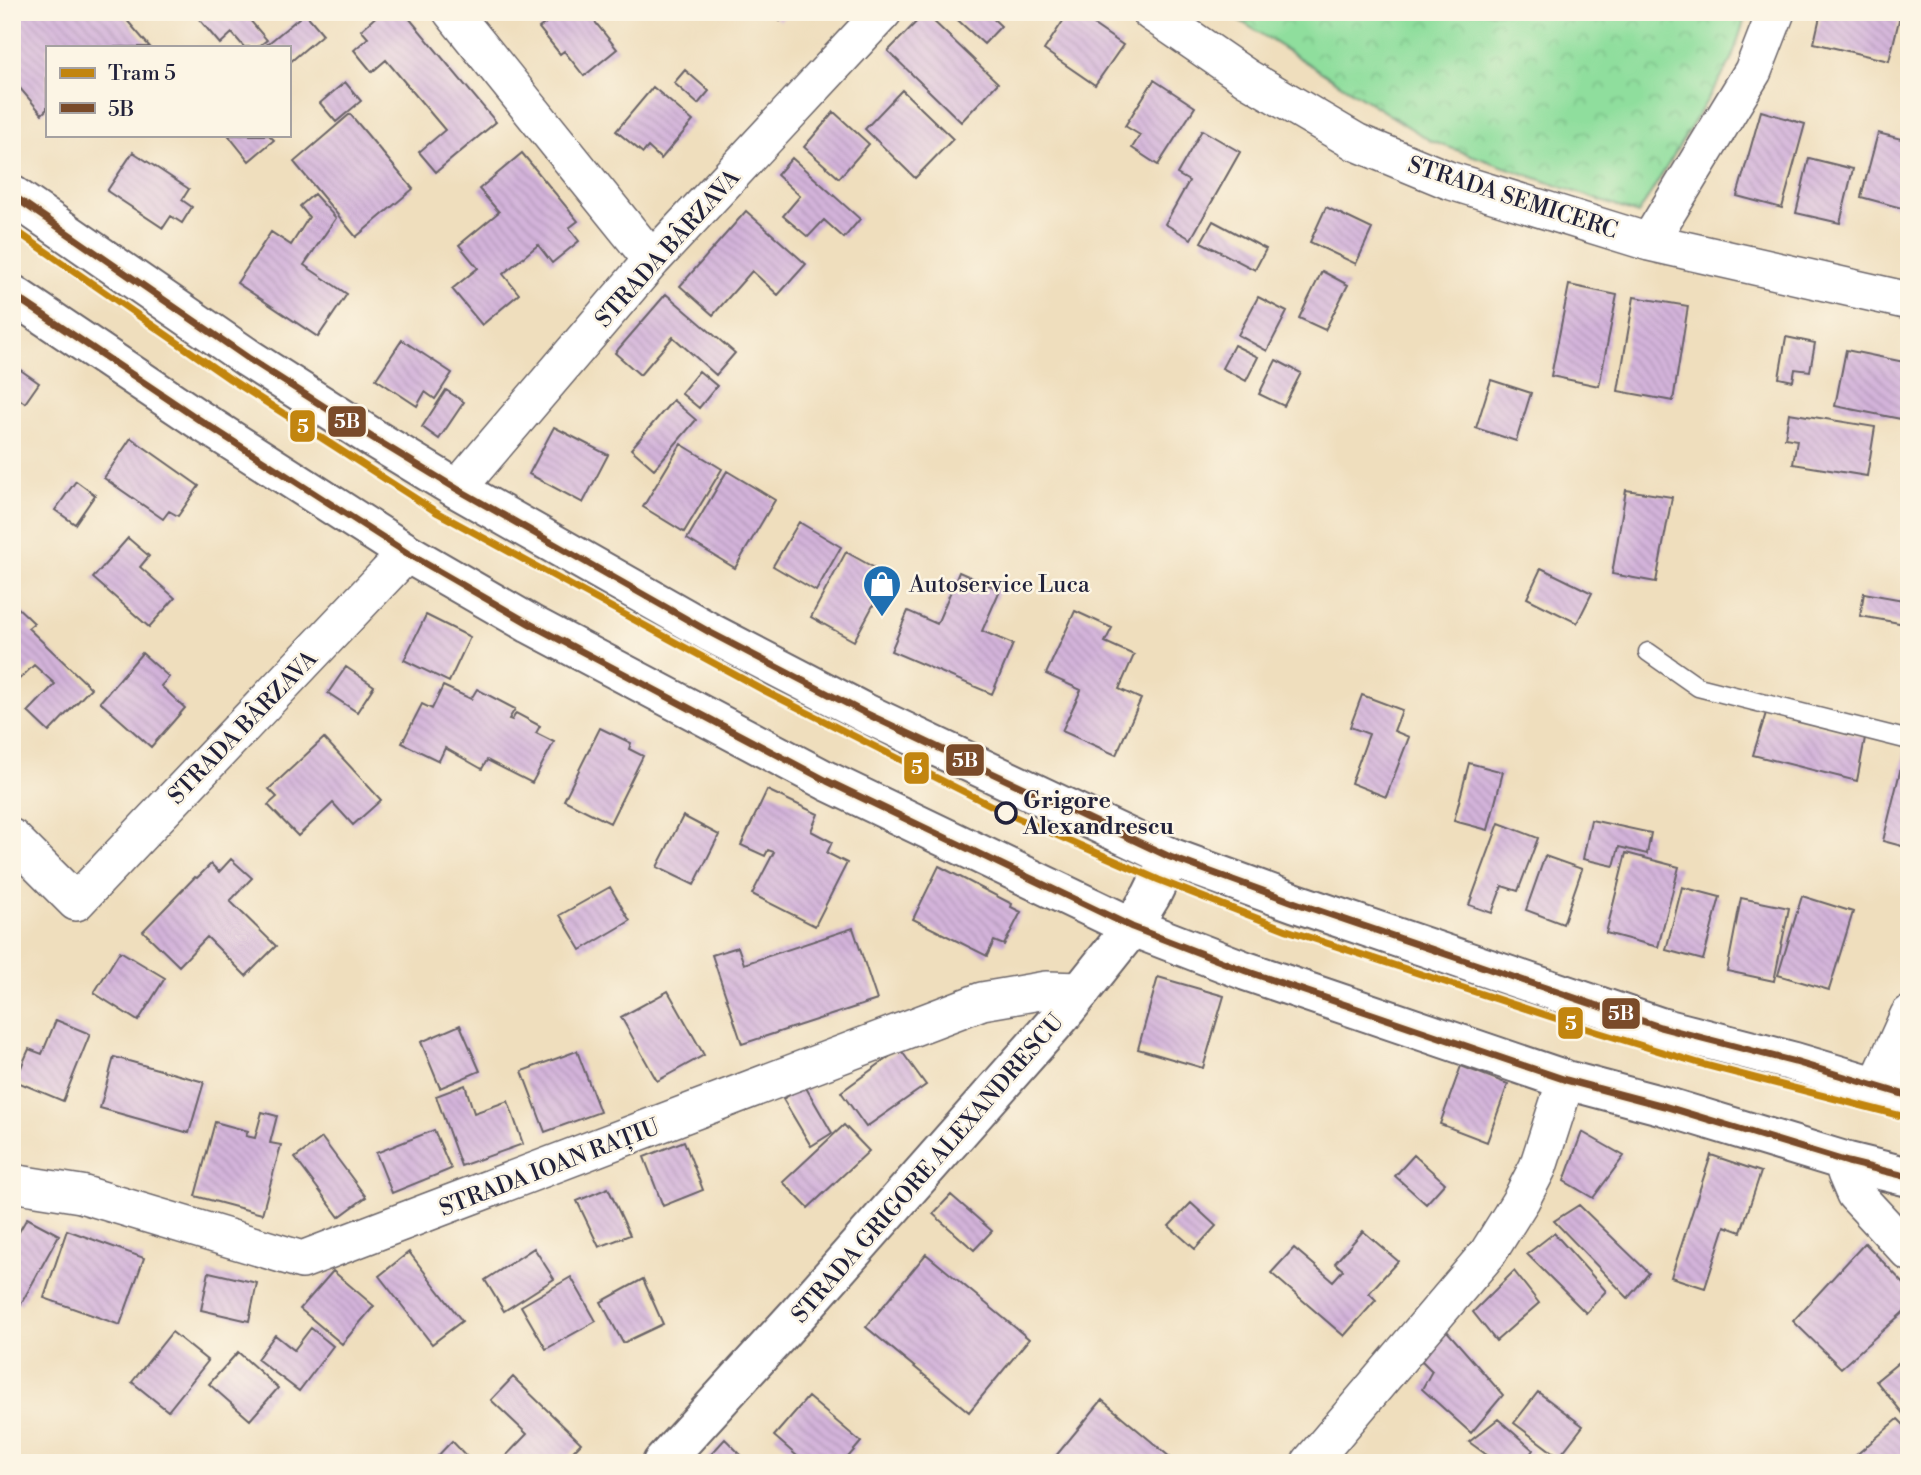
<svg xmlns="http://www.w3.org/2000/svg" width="1921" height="1475" font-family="'Libre Bodoni',serif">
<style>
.park{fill:url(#park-crowns);stroke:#58806c;stroke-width:2}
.building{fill:url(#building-back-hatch)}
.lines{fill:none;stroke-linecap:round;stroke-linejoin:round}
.service-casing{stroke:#6a6468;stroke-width:21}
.minor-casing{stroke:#6a6468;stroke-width:40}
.tertiary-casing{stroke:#6a6468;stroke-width:42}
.secondary-casing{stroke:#6a6468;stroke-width:42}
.service{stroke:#fff;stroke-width:18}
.minor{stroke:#fff;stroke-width:37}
.tertiary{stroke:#fff;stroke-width:38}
.secondary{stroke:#fff;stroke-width:38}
.bus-1-casing{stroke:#fcf5e5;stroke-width:12}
.bus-1{stroke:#7a4b2a;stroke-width:7}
.tram-1-casing{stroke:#fcf5e5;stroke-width:12}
.tram-1{stroke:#c2850f;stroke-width:7}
.stop-dot{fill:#fcf5e5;stroke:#22223b;stroke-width:3.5}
.labels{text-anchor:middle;stroke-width:5;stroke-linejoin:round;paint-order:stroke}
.street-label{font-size:23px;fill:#22223b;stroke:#fcf5e5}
.poi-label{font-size:23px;fill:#22223b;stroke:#fcf5e5;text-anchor:start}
.stop-label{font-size:23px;font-weight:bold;fill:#22223b;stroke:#fcf5e5;text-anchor:start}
.line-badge{stroke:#fcf5e5;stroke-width:2.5}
.badge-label{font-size:19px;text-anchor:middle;font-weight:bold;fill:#fff}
</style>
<defs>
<pattern id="park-crowns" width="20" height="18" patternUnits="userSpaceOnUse" patternTransform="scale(1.75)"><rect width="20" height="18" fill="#8fde9d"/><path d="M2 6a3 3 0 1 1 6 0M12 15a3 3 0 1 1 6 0" fill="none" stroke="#7bbe88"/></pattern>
<pattern id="building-back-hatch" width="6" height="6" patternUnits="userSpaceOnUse" patternTransform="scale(1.75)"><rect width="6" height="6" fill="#d3b3da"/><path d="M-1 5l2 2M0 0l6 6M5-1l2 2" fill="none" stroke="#b59abc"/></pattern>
</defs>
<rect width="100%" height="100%" fill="#fcf5e5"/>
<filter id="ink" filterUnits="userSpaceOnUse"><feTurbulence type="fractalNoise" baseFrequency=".0143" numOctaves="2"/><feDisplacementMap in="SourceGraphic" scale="14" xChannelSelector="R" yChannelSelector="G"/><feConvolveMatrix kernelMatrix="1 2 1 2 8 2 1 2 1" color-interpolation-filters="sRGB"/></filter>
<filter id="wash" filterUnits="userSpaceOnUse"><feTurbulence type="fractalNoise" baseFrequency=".00686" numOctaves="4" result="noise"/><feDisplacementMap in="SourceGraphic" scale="28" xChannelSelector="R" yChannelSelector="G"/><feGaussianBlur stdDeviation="1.57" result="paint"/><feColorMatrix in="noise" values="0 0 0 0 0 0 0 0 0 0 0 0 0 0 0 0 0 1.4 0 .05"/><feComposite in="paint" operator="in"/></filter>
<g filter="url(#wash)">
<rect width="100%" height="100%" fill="#efdebd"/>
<!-- park -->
<path class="park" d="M1226,12H1747L1731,61L1638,214L1431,141Z"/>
<g id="blocks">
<!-- building -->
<path class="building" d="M12,12H132L125,18L150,47H47V109L42,114L12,79V30L16,26L12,22Z
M206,12H243L267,40L258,47H244L232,33L220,44L199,19Z
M381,12H404L496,122L436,172L419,152L445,130L386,60L372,72L354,50L368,38L361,30Z
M539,12H587L617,49L584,76L564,51L560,54L539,28L547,22Z
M770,12H788L780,21Z
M949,12H986L1001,26L984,44Z
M1069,12H1075L1123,45L1095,85L1044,50Z
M1821,12H1901L1889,61L1814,43Z
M305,13L323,34L289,63V47H264Z
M925,13L998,83L961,122L888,51Z
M685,70L709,91L698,104L674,83Z
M1154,80L1195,107L1158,165L1132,148L1140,135L1125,126Z
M345,82L361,101L336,122L320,103Z
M653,87L693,121L661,159L648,147L643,153L616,131Z
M902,90L953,139L915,178L865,129Z
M1761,111L1805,124L1782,208L1737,196Z
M834,112L869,144L839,178L804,147Z
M350,114L413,189L356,237L294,162Z
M1202,130L1240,152L1191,239L1165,224L1189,181L1177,174Z
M1878,133L1909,141V210L1861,197Z
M231,135H269L274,140L249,161L229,136Z
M133,152L189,189L182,200L192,207L182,223L171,216L163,228L107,191Z
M522,153L578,221L569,228L579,241L552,263L538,245L503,274L519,294L482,325L452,289L478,268L459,245L499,212L479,189Z
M792,158L860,219L844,238L824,220L808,237L783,216L800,196L777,175Z
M1809,158L1853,169L1840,223L1796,213Z
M314,194L336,218L304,265L347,294L318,337L237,283L271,232L291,245L309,217L300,206Z
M1326,207L1372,229L1356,264L1310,242Z
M746,211L806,264L778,295L752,271L713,315L680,286Z
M1213,221L1266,249L1255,270L1201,242Z
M1322,271L1348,285L1325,330L1299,318Z
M1569,285L1617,295L1599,386L1551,376Z
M666,294L735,353L716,375L673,337L640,375L615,353Z
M1258,297L1287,312L1267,351L1238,335Z
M1634,297L1688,306L1673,401L1618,391Z
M1786,337L1815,343L1810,371L1795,369L1793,381L1779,378Z
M402,340L452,373L435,399L425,392L417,406L376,379Z
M1234,345L1258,357L1246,381L1222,368Z
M1846,350L1909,363V407L1906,420L1835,406Z
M1276,360L1301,373L1284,406L1259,394Z
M12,364L39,383L25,403L12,394Z
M699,371L717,386L699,408L681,393Z
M1491,380L1531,393L1516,441L1476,428Z
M446,390L464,402L439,439L422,427Z
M673,400L696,420L654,469L631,449Z
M1789,413L1875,427L1867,476L1793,464L1797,440L1785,438Z
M554,427L608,455L583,503L529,474Z
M131,438L199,486L178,516L169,511L163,519L104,478Z
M681,444L722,469L684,532L643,507Z
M727,471L775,500L735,568L687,539Z
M76,481L95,495L75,524L55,510Z
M1626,490L1672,497L1656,582L1612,574Z
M799,522L841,547L816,591L773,566Z
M128,538L149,556L140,567L175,598L149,627L93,578Z
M846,552L889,576L854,641L811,617Z
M1541,568L1592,593L1577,623L1527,598Z
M959,572L1000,590L982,631L1013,644L992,694L891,651L908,611L937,624Z
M1864,593L1909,601L1905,624L1860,616Z
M12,602L34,623L28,628L91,688L49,732L28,712L55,684L34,665L12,686Z
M1075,611L1112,628L1105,642L1134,655L1119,689L1141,699L1116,755L1062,731L1081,690L1046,674Z
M426,615L470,637L449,682L404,660Z
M142,653L169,677L161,686L185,708L151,747L100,702Z
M346,667L374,686L357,712L328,693Z
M443,686L471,699L477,689L515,709L509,719L512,720L516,713L540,726L536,733L554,742L532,783L487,760L482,769L445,748L439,761L402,743L422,704L432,709Z
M1362,695L1402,710L1394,731L1409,737L1386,797L1351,783L1369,734L1350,727Z
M1766,713L1865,738L1857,781L1753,755Z
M600,728L631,743L629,749L643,756L610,823L564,800Z
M324,738L381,800L353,825L333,803L298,836L268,805L277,797L269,789Z
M1906,747L1909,748V848L1883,841Z
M1469,763L1503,772L1488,830L1454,821Z
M767,790L818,814L811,831L832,842L827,853L847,863L815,926L752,894L774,852L768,850L765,856L741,845Z
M683,816L719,835L694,885L657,867Z
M1591,820L1651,833L1647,854L1619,847L1614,866L1583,859Z
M1499,823L1538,838L1518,891L1502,886L1492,913L1469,905Z
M1626,853L1679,867L1658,947L1606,933Z
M1545,856L1582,869L1563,924L1526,910Z
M231,859L252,878L230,901L276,946L246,976L207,937L179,966L143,931L195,877L197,878L211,864L219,872Z
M939,866L1012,904L1011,907L1021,912L1004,945L994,941L987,956L913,919Z
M610,887L630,921L581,950L560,915Z
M1682,887L1720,897L1703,960L1666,950Z
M1802,896L1853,912L1829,990L1778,975Z
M1741,898L1789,908L1774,981L1727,971Z
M853,928L877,1000L742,1044L712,955L738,947L744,964Z
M120,951L165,978L138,1021L94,993Z
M1158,977L1224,996L1203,1068L1138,1049Z
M668,991L704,1055L657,1081L621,1017Z
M56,1020L90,1034L63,1101L15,1081L29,1049L42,1054Z
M460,1025L480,1071L440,1088L421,1042Z
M900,1049L926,1085L866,1127L841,1092Z
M577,1051L600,1112L545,1132L522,1071Z
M114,1057L204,1082L189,1133L100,1108Z
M1461,1066L1508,1084L1487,1142L1440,1124Z
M465,1085L474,1113L508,1101L523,1144L461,1166L436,1096Z
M805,1086L832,1133L811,1146L783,1099Z
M262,1112L277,1116L270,1143L281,1145L262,1214L195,1196L215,1122L248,1131L246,1136L255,1138Z
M844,1125L869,1151L808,1208L783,1182Z
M434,1130L451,1169L392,1193L376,1153Z
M1582,1132L1624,1156L1593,1198L1564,1181Z
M322,1138L366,1197L339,1217L295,1158Z
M684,1141L703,1190L663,1206L644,1157Z
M1414,1155L1445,1183L1426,1204L1395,1176Z
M1711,1155L1761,1172L1741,1232L1725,1226L1705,1288L1671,1277Z
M608,1188L630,1235L599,1247L577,1201Z
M951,1195L992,1231L974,1250L933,1214Z
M1191,1203L1216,1226L1195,1249L1169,1226Z
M1579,1205L1649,1273L1628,1298L1554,1221Z
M27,1218L59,1235L21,1304L12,1299V1244Z
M67,1230L144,1258L120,1325L44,1298Z
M1363,1231L1398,1261L1369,1293L1376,1300L1344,1336L1271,1273L1294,1248L1333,1281L1343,1270L1335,1263Z
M1554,1233L1606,1291L1586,1313L1527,1254Z
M1865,1243L1909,1289V1307L1841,1368L1793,1321Z
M534,1248L554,1279L504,1311L485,1280Z
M409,1252L462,1321L432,1344L379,1276Z
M926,1254L1029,1339L969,1412L866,1327Z
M333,1271L374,1306L342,1344L300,1309Z
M1514,1271L1539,1303L1496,1341L1473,1312Z
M209,1272L257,1283L249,1321L201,1310Z
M571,1277L596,1321L546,1349L521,1306Z
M643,1279L663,1324L623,1343L601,1302Z
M311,1328L333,1346L299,1391L257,1359L275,1335L294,1350Z
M1446,1330L1503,1395L1471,1433L1422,1389L1432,1371L1419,1358Z
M172,1332L208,1361L168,1411L132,1382Z
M238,1352L278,1388L250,1420L209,1384Z
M1909,1354V1421L1876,1381Z
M513,1377L581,1443L562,1463H499L527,1434L491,1400Z
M1538,1392L1583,1426L1559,1457L1514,1423Z
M808,1397L861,1442L843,1463H805L774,1436Z
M1102,1400L1177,1463H1050Z
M1498,1419L1533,1450L1523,1463H1498L1469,1442Z
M1898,1419L1909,1430V1461L1907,1463H1847Z
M725,1439L749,1463H703Z
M452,1441L473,1463H431Z"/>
</g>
</g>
<g filter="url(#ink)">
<use href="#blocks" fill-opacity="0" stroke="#6a6468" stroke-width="2"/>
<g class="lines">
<defs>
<path id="service" d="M1648,652L1698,687L1909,740"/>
<path id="minor" d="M452,12L652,260
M1151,12L1247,78L1356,142L1448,180L1649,242L1909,301
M1649,242L1753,71L1776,12
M457,489L652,260L883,12
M12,838L76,902L407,553
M1877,1086L1909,1015
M1848,1162L1846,1173L1855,1194L1909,1252
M12,1183L81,1194L302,1260L982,1001L1046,990L1082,991
M1310,1463L1488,1253L1521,1200L1538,1167L1566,1080"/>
<path id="tertiary" d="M662,1463L797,1315L1062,1015L1132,927L1151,896L1170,857"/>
<path id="secondary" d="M12,195L248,358L373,438L457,489L711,633L865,713L1170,857L1296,903L1660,1027L1795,1062L1909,1096
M12,294L198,419L407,553L530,624L827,781L1132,927L1246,971L1566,1080L1664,1106L1848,1162L1909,1177"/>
</defs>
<!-- service casing -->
<use href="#service" class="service-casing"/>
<!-- minor casing -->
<use href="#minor" class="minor-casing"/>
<!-- tertiary casing -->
<use href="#tertiary" class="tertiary-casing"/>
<!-- secondary casing -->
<use href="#secondary" class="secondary-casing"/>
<!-- service -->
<use href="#service" class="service"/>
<!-- minor -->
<use href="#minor" class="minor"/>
<!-- tertiary -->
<use href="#tertiary" class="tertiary"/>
<!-- secondary -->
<use href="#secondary" class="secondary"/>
<defs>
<path id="bus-1" d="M12,195L248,358L373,438L457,489L711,633L865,713L1170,857L1296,903L1660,1027L1795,1062L1909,1096
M12,294L198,419L407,553L530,624L827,781L1132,927L1246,971L1566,1080L1664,1106L1848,1162L1909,1177"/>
</defs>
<!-- bus-1 casing -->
<use href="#bus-1" class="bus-1-casing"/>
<!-- bus-1 -->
<use href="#bus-1" class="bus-1"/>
<defs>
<path id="tram-1" d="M12,228L230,379L438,513L765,691L1006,813L1159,880L1287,930L1597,1032L1705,1065L1909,1118"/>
</defs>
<!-- tram-1 casing -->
<use href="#tram-1" class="tram-1-casing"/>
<!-- tram-1 -->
<use href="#tram-1" class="tram-1"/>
</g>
</g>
<!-- icons -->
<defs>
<symbol id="shop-pin" viewBox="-11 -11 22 30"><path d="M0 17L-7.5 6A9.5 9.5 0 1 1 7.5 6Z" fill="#1f6fb2" stroke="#fcf5e5"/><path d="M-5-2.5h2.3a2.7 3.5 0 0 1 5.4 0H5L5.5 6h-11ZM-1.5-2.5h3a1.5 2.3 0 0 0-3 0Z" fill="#fff"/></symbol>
</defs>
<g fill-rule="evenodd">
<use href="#shop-pin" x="860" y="562" width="44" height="60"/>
</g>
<!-- markers -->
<circle class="stop-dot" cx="1006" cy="813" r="10"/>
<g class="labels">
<!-- street labels -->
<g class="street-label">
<text transform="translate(1513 197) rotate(18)" y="8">STRADA SEMICERC</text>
<text transform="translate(667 248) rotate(-48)" y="8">STRADA BÂRZAVA</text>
<text transform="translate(242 727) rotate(-46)" y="8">STRADA BÂRZAVA</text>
<text transform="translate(549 1167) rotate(-21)" y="8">STRADA IOAN RAȚIU</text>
<text transform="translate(927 1168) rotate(-49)" y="8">STRADA GRIGORE ALEXANDRESCU</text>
</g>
<!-- poi labels -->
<g class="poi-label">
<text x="909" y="592">Autoservice Luca</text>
</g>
<!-- stop labels -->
<g class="stop-label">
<text x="1023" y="808">Grigore<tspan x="1023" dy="26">Alexandrescu</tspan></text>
</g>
</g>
<g class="line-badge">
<rect x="327" y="405" width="40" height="33" rx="7" fill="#7a4b2a"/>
<rect x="289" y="409" width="27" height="34" rx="7" fill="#c2850f"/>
<rect x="945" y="743" width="40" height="34" rx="7" fill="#7a4b2a"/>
<rect x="903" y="751" width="27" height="34" rx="7" fill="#c2850f"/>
<rect x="1601" y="997" width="40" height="33" rx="7" fill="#7a4b2a"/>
<rect x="1557" y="1006" width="27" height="34" rx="7" fill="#c2850f"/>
</g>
<g class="badge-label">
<text x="347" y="428">5B</text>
<text x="303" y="433">5</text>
<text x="965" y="767">5B</text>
<text x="917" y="774">5</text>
<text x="1621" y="1020">5B</text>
<text x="1571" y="1030">5</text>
</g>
<!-- margin -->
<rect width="1921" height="1475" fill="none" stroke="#fcf5e5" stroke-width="42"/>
<!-- legend -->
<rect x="46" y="46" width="245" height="91" fill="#fcf5e5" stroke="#a5a1a1" stroke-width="2"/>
<rect x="60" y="68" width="35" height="10" fill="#c2850f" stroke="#a5a1a1" stroke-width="2"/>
<text x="108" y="80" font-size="21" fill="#22223b">Tram 5</text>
<rect x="60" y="103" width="35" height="10" fill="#7a4b2a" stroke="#a5a1a1" stroke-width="2"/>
<text x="108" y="116" font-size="21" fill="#22223b">5B</text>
</svg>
